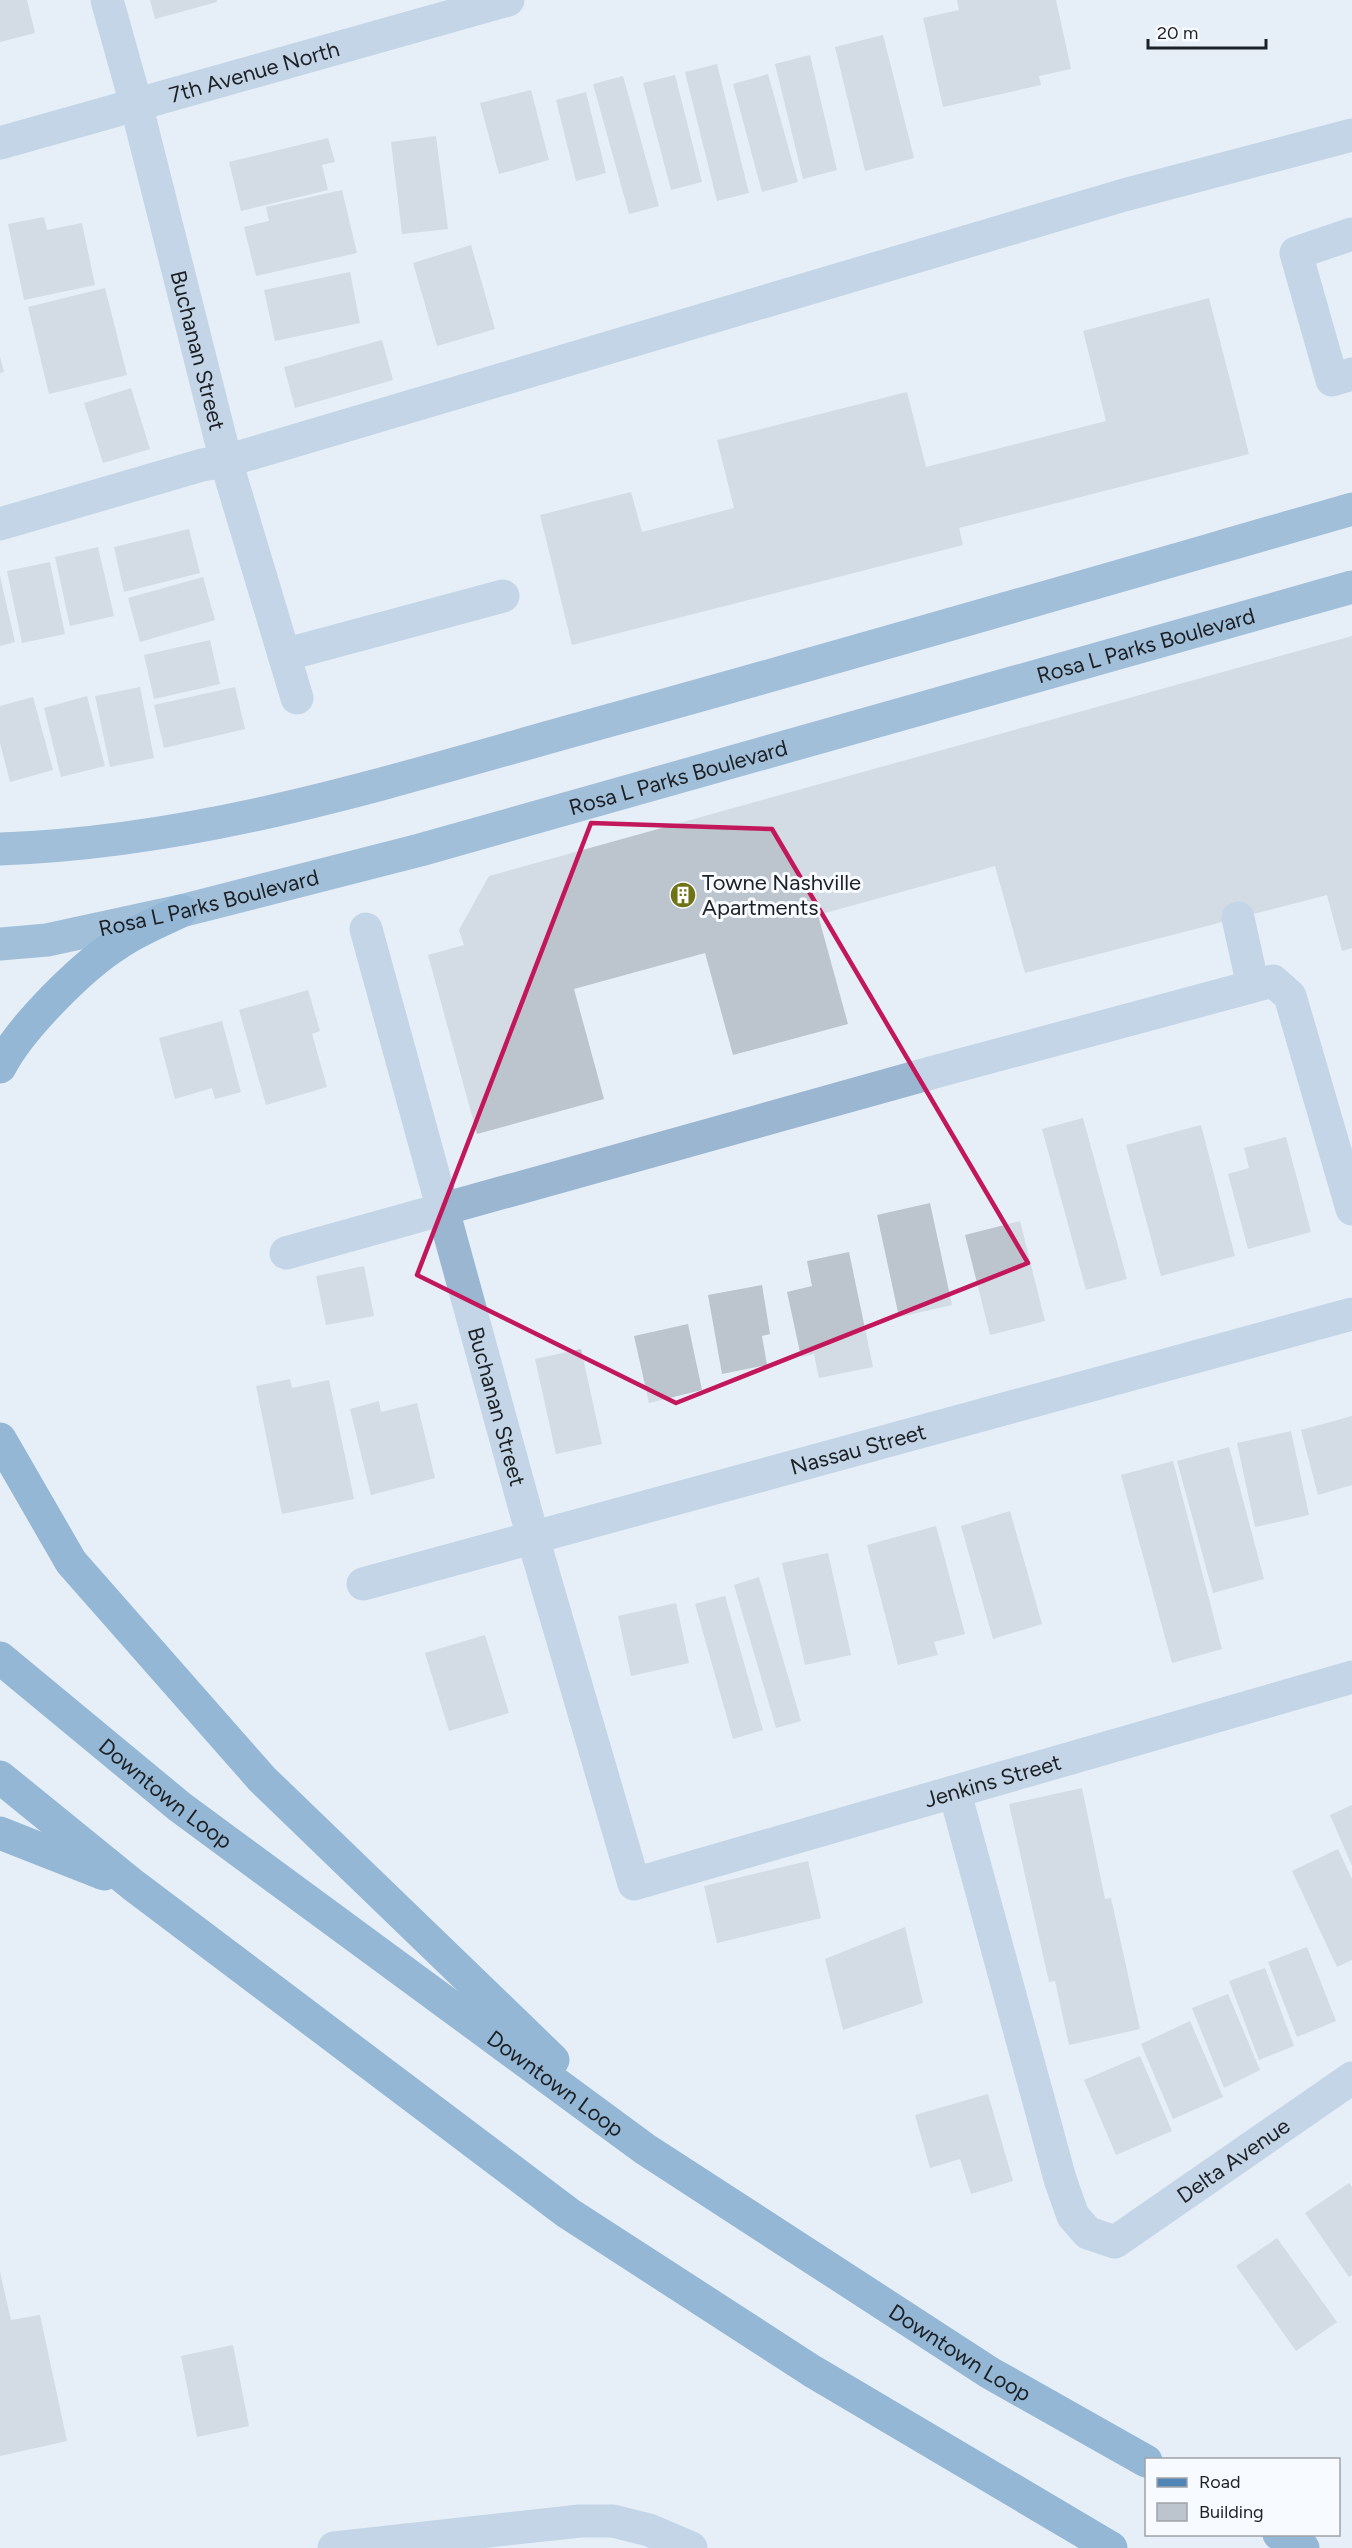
<svg xmlns="http://www.w3.org/2000/svg" width="1352" height="2548" font-family="Figtree,sans-serif">
<style>
.building{fill:#bcc4cd}
.lines{fill:none;stroke-linecap:round;stroke-linejoin:round}
.minor{stroke:#9ab6d1;stroke-width:33}
.major{stroke:#5086b7;stroke-width:33}
.highway{stroke:#3274ac;stroke-width:33}
.marked{fill:none;stroke:#c2185b;stroke-width:4.5;stroke-linejoin:round}
.labels{text-anchor:middle;stroke-width:6;stroke-linejoin:round;paint-order:stroke}
.street-label{font-size:22px;fill:#1d2024;stroke:#f7fbff}
.poi-label{font-size:22px;fill:#1d2024;stroke:#f7fbff;text-anchor:start}
</style>
<rect width="100%" height="100%" fill="#e6eff8"/>
<!-- building -->
<path class="building" d="M0,0H27L35,33L0,42Z
M150,0H217V2L155,19Z
M957,0H1056L1071,69L1039,76L1041,85L943,107L923,18L959,10Z
M883,35L914,158L865,171L835,47Z
M810,55L837,170L803,179L775,64Z
M717,64L749,193L717,201L685,72Z
M768,74L798,182L762,192L733,84Z
M675,75L702,182L671,190L643,83Z
M623,76L659,206L629,214L593,84Z
M531,90L549,160L499,174L480,103Z
M586,92L606,173L576,181L556,100Z
M436,136L448,229L402,234L391,142Z
M328,138L335,162L322,165L328,190L241,211L229,162Z
M342,190L357,253L256,276L244,227L269,221L266,207Z
M44,217L47,230L82,223L95,285L24,300L8,224Z
M471,245L495,329L437,346L413,263Z
M350,272L360,323L275,341L264,290Z
M105,288L127,375L49,394L28,307Z
M1209,298L1249,454L959,528L963,545L572,645L540,515L631,492L642,532L734,508L717,440L907,392L926,467L1106,421L1083,331Z
M382,340L393,380L295,408L284,367Z
M0,357L4,372L0,373Z
M131,388L150,449L103,463L84,403Z
M189,529L200,573L124,592L114,547Z
M98,547L114,616L70,626L55,557Z
M50,562L65,634L22,643L7,571Z
M0,576L15,642L0,646Z
M203,577L215,620L140,642L128,598Z
M1352,636V948L1342,951L1327,895L1025,973L995,866L818,915L848,1024L733,1055L705,953L574,989L604,1099L477,1134L428,955L464,945L459,930L489,876Z
M210,640L220,684L154,699L144,655Z
M140,687L154,758L110,767L95,696Z
M235,687L245,729L164,748L154,705Z
M87,696L105,766L61,777L44,708Z
M33,697L53,770L10,782L0,743V706Z
M308,990L320,1031L312,1034L327,1087L266,1105L239,1010Z
M222,1021L241,1092L215,1099L212,1088L175,1099L159,1038Z
M1083,1118L1127,1279L1086,1290L1042,1129Z
M1201,1125L1235,1256L1161,1276L1126,1145Z
M1286,1137L1311,1232L1248,1249L1228,1174L1249,1168L1244,1148Z
M930,1203L952,1305L899,1317L877,1215Z
M1020,1221L1045,1321L990,1335L965,1235Z
M849,1252L873,1367L819,1378L814,1354L801,1357L787,1292L812,1286L807,1261Z
M364,1266L374,1316L326,1325L316,1276Z
M762,1285L770,1334L762,1336L767,1365L722,1374L708,1295Z
M688,1324L702,1390L649,1403L634,1336Z
M581,1349L602,1444L556,1454L535,1359Z
M290,1379L292,1388L329,1380L354,1499L282,1514L256,1386Z
M379,1401L381,1412L417,1403L435,1478L371,1495L350,1409Z
M1352,1416V1485L1318,1495L1301,1430Z
M1291,1431L1309,1515L1255,1527L1237,1443Z
M1229,1447L1264,1579L1213,1593L1177,1461Z
M1173,1461L1222,1649L1172,1663L1121,1475Z
M1010,1511L1042,1624L993,1639L961,1526Z
M936,1526L965,1634L934,1642L938,1655L898,1665L867,1545Z
M828,1553L851,1655L805,1665L782,1563Z
M759,1577L801,1721L776,1728L734,1585Z
M725,1596L763,1730L733,1739L695,1604Z
M676,1603L689,1663L631,1676L618,1616Z
M485,1635L509,1713L449,1731L425,1653Z
M1082,1788L1105,1899L1111,1898L1140,2029L1069,2045L1055,1981L1049,1982L1009,1804Z
M1352,1805V1866L1330,1815Z
M1338,1849L1352,1879V1960L1337,1967L1292,1871Z
M808,1861L821,1918L717,1943L704,1886Z
M905,1927L923,2003L843,2030L825,1959Z
M1307,1947L1336,2021L1297,2037L1268,1962Z
M1265,1968L1294,2046L1259,2060L1229,1981Z
M1228,1994L1260,2070L1224,2088L1192,2008Z
M1190,2021L1223,2097L1173,2119L1141,2044Z
M1140,2056L1172,2131L1116,2155L1084,2080Z
M988,2094L1013,2181L971,2194L960,2159L930,2168L915,2115Z
M1349,2183L1352,2187V2275L1349,2277L1305,2213Z
M1277,2238L1337,2322L1296,2351L1236,2266Z
M0,2272L11,2320L40,2315L67,2441L0,2456Z
M233,2345L249,2426L197,2437L181,2356Z"/>
<g class="lines">
<!-- minor -->
<g class="minor">
<path id="s1" d="M107,0L136,104L226,461L297,698"/>
<path id="s2" d="M0,143L508,0"/>
<path d="M1352,234L1296,253L1332,380L1352,374"/>
<path d="M0,524L202,465L226,461L1124,195L1352,135"/>
<path d="M284,655L503,596"/>
<path d="M1238,918L1253,986"/>
<path id="s3" d="M366,929L533,1538L634,1884L1352,1677"/>
<path d="M286,1253L938,1071L1273,981L1290,996L1352,1209"/>
<path id="s4" d="M363,1584L1352,1314"/>
<path id="s5" d="M955,1793L1060,2179L1073,2216L1088,2233L1115,2242L1352,2078"/>
<path d="M334,2548L580,2521H613L649,2530L691,2548"/>
</g>
<!-- major -->
<g class="major">
<path d="M0,849C204,842 394,780 589,726C844,656 1098,582 1352,509"/>
<path id="s6" d="M0,944L47,940L181,911L420,850L1352,587"/>
</g>
<!-- highway -->
<g class="highway">
<path d="M0,1067C20,1028 82,966 119,943C138,930 161,921 181,911"/>
<path d="M0,1439L71,1562L262,1779L553,2060"/>
<path id="s7" d="M0,1658L180,1807L645,2149L990,2373L1146,2461"/>
<path d="M0,1777L133,1885L568,2213L812,2371L1111,2548"/>
<path d="M0,1833L104,1874"/>
<path d="M1279,2534L1303,2548"/>
</g>
</g>
<!-- marked area -->
<path d="M0 0H1352V2548H0ZM591,823L772,829L1028,1263L676,1403L417,1275Z" fill="#e6eff8" fill-opacity=".55" fill-rule="evenodd"/>
<path class="marked" d="M591,823L772,829L1028,1263L676,1403L417,1275Z"/>
<!-- icons -->
<defs>
<symbol id="building-disc" viewBox="-11 -11 22 22"><circle r="9.5" fill="#707216" stroke="#f7fbff"/><path d="M-4-6H4V6H1V3H-1V6H-4ZM-2.5-4.3h1.7v1.8h-1.7ZM.8-4.3h1.7v1.8H.8ZM-2.5-1h1.7V.8h-1.7ZM.8-1h1.7V.8H.8Z" fill="#fff"/></symbol>
</defs>
<g fill-rule="evenodd">
<use href="#building-disc" x="668" y="880" width="30" height="30"/>
</g>
<g class="labels">
<!-- street labels -->
<g class="street-label">
<text dy="8" stroke="none"><textPath href="#s2" startOffset="264">7th Avenue North</textPath></text>
<text dy="8" stroke="none"><textPath href="#s1" startOffset="362">Buchanan Street</textPath></text>
<text dy="8" stroke="none"><textPath href="#s6" startOffset="1185">Rosa L Parks Boulevard</textPath></text>
<text dy="8" stroke="none"><textPath href="#s6" startOffset="699">Rosa L Parks Boulevard</textPath></text>
<text dy="8" stroke="none"><textPath href="#s6" startOffset="213">Rosa L Parks Boulevard</textPath></text>
<text dy="8" stroke="none"><textPath href="#s3" startOffset="495">Buchanan Street</textPath></text>
<text dy="8" stroke="none"><textPath href="#s4" startOffset="513">Nassau Street</textPath></text>
<text dy="8" stroke="none"><textPath href="#s3" startOffset="1365">Jenkins Street</textPath></text>
<text dy="8" stroke="none"><textPath href="#s7" startOffset="214">Downtown Loop</textPath></text>
<text dy="8" stroke="none"><textPath href="#s7" startOffset="700">Downtown Loop</textPath></text>
<text dy="8" stroke="none"><textPath href="#s5" startOffset="634">Delta Avenue</textPath></text>
<text dy="8" stroke="none"><textPath href="#s7" startOffset="1186">Downtown Loop</textPath></text>
</g>
<!-- poi labels -->
<g class="poi-label">
<text x="702" y="890">Towne Nashville<tspan x="702" dy="25">Apartments</tspan></text>
</g>
</g>
<!-- legend -->
<rect x="1145" y="2458" width="195" height="78" fill="#f7fbff" stroke="#a0a3a7" stroke-width="1.5"/>
<rect x="1157" y="2478" width="30" height="9" fill="#5086b7" stroke="#a0a3a7" stroke-width="1.5"/>
<text x="1199" y="2488" font-size="18" fill="#1d2024">Road</text>
<rect x="1157" y="2503" width="30" height="18" fill="#bcc4cd" stroke="#a0a3a7" stroke-width="1.5"/>
<text x="1199" y="2518" font-size="18" fill="#1d2024">Building</text>
<!-- scale -->
<path d="M1148 39v9h118v-9" fill="none" stroke="#1d2024" stroke-width="3"/>
<text x="1157" y="39" font-size="18" fill="#1d2024" stroke="#f7fbff" stroke-width="4.5" paint-order="stroke">20 m</text>
</svg>
